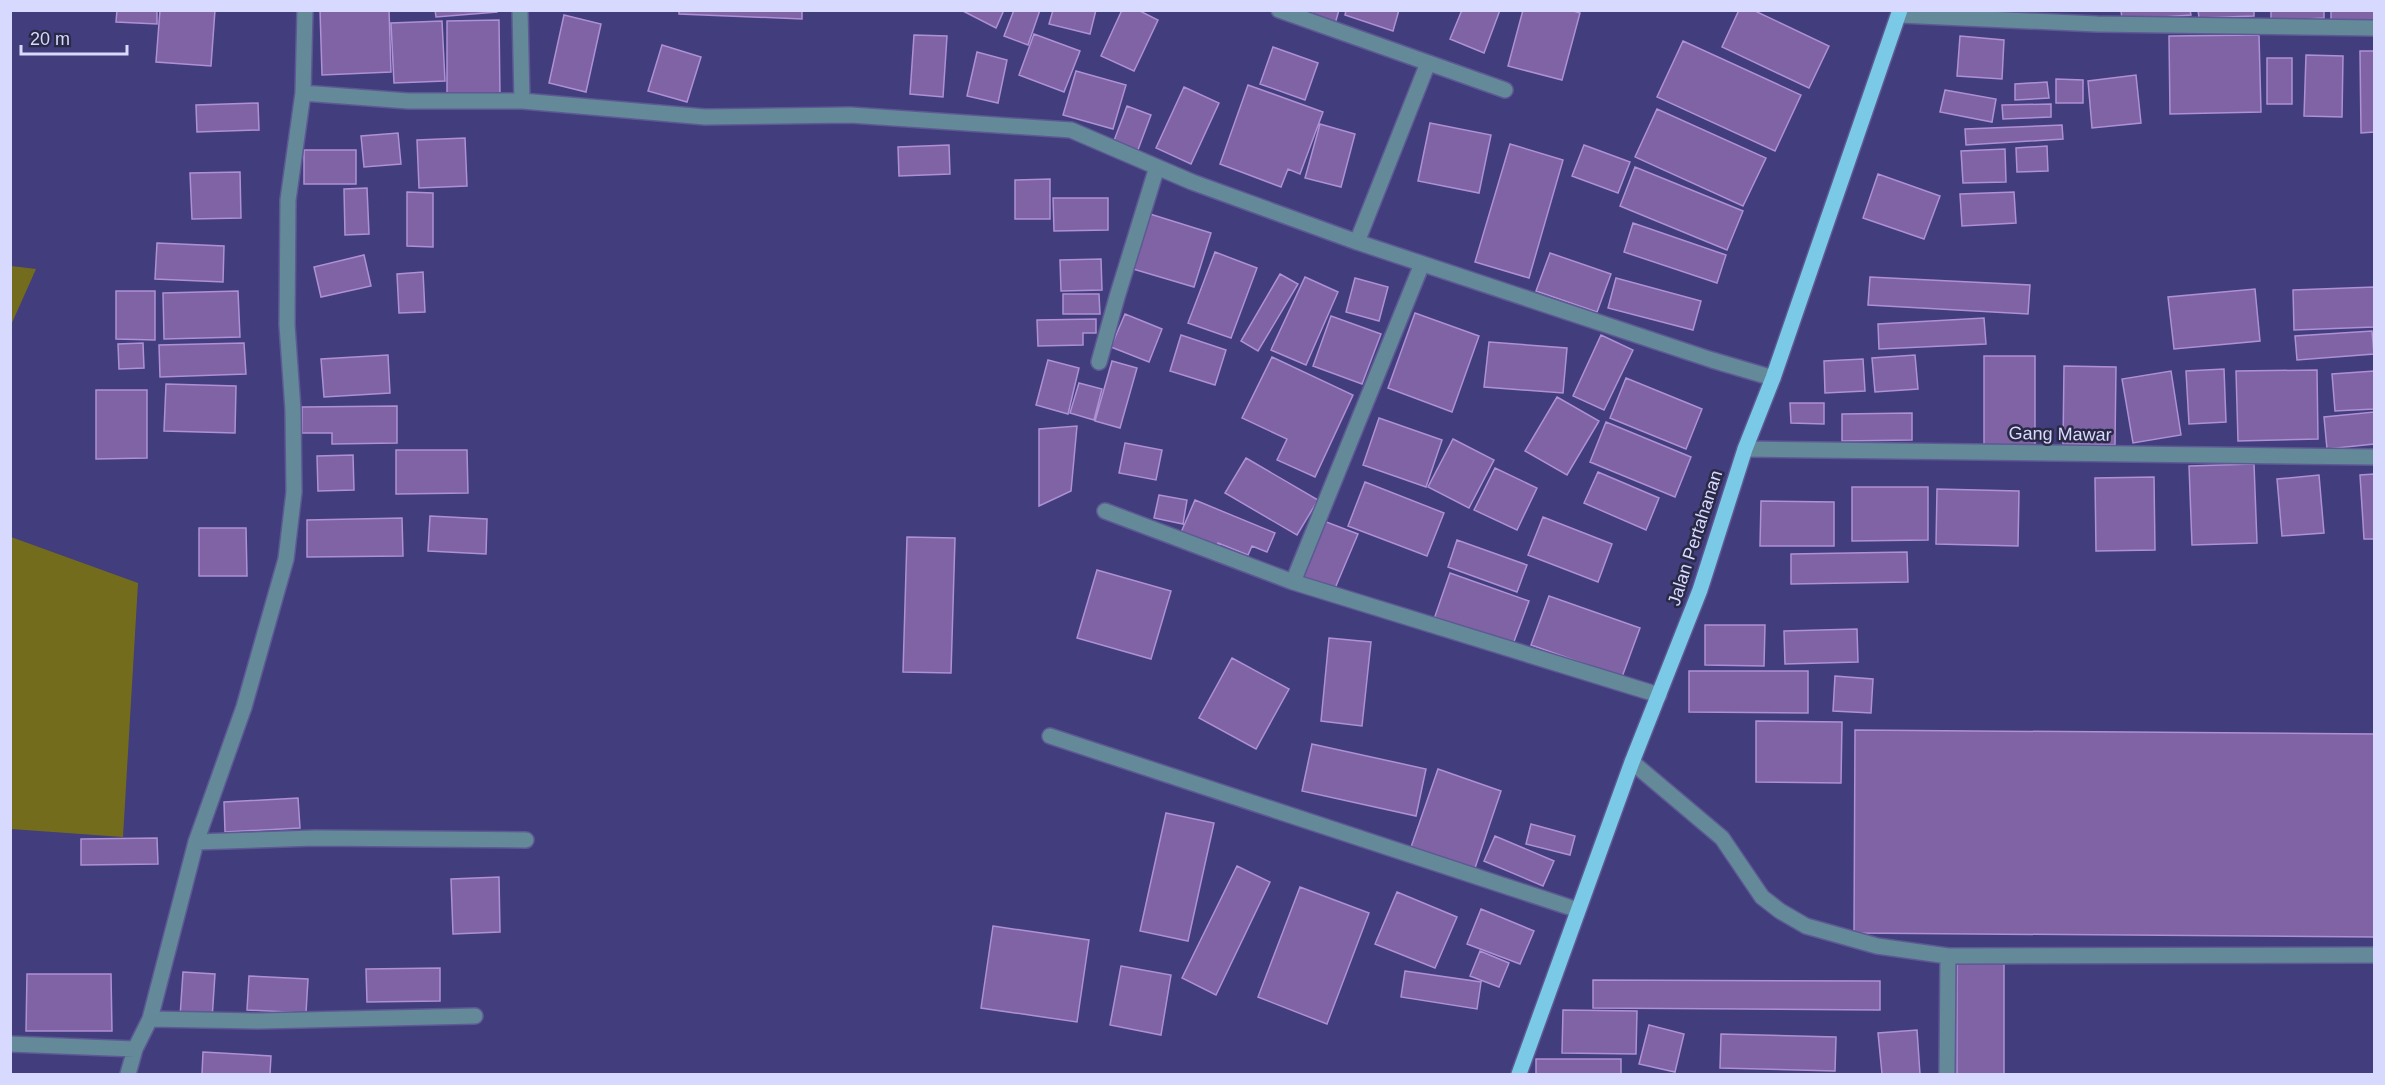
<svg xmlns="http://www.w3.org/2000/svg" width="2385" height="1085" font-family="Helvetica,sans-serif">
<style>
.green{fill:#746c1d}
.building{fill:#8063a5;stroke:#ae90d5;stroke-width:1.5}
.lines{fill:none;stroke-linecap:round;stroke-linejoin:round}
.minor-casing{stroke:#5d5994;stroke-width:18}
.major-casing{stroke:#5d5994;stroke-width:18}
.minor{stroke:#648998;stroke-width:15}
.major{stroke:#7ac9e6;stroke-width:15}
.labels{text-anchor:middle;stroke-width:5;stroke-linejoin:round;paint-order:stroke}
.street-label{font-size:18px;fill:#d8d9ff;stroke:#2a2a47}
</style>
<rect width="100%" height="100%" fill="#423d7d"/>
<!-- green -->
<path class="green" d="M11,266L36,269L11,325L10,266Z
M11,537L138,583L123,837L11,829Z"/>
<!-- building -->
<path class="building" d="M117,10H157V24L116,22Z
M160,10H215L211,66L156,62Z
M320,10H389L391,72L322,75Z
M435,10H497V12L436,17Z
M679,10H802V19L679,14Z
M961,10H1004L996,28Z
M1014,10H1040L1028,45L1004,36Z
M1053,10H1096L1090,34L1049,24Z
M1122,10H1138L1158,20L1134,71L1101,56Z
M1313,10H1339L1335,24L1311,17Z
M1346,10H1399L1393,31L1345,15Z
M1462,10H1500L1484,53L1450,39Z
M1523,10H1570L1580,13L1562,80L1508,66Z
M1739,10H1753L1829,46L1809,88L1722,47Z
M2121,10H2190L2191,15L2122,20Z
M2198,10H2254V16L2199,18Z
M2271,10H2324V18L2271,21Z
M2331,10H2374V22H2331Z
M564,15L601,24L586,92L549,83Z
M499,20L500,95L447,96V21Z
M442,21L445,81L394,83L391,23Z
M1034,34L1080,51L1064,92L1019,75Z
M914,35L947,36L943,97L910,94Z
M2259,35L2261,112L2170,114L2169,36Z
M1960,36L2004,40L2002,79L1957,76Z
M1683,41L1801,95L1775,151L1657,97Z
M662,45L701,57L687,102L648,91Z
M1273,47L1318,63L1305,100L1260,84Z
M2360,51H2374V132L2361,133Z
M977,52L1007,60L998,103L967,96Z
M2306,55L2343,56L2342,117L2304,116Z
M2267,58H2292V104H2267Z
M1076,71L1126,85L1113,129L1063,115Z
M2136,75L2141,123L2092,128L2088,81Z
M2056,79L2083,80V103H2056Z
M2047,82L2049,98L2015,100V84Z
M1248,85L1323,112L1300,174L1288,169L1281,187L1220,164Z
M1184,87L1219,103L1191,164L1156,148Z
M1945,90L1996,99L1992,122L1940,112Z
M258,103L259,130L197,132L196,105Z
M2051,104V117L2003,119L2002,105Z
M1127,106L1151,115L1136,155L1112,146Z
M1657,109L1766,158L1743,206L1635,157Z
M1430,123L1491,135L1479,193L1418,181Z
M1320,124L1355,134L1341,187L1305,178Z
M2062,125L2063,139L1966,145L1965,129Z
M398,133L401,164L364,167L361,136Z
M465,138L467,186L419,188L417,140Z
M1510,144L1563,160L1529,278L1475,262Z
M949,145L950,174L899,176L898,147Z
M1584,145L1630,162L1618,193L1572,176Z
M2047,146L2048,171L2017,172L2016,148Z
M2005,149L2006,182L1963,183L1961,151Z
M304,150H356V184H304Z
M1635,167L1743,211L1727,250L1620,206Z
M240,172L241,218L192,219L190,173Z
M1878,174L1940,196L1924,239L1863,218Z
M1050,179V219H1015V180Z
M367,188L369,234L345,235L344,189Z
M407,192L433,193V247L407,246Z
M2014,192L2016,223L1962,226L1960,194Z
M1053,198H1108V230L1054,231Z
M1150,214L1211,233L1194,287L1133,269Z
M1633,223L1726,255L1717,283L1624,252Z
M157,243L224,246L223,282L155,279Z
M1215,252L1257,268L1231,338L1188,323Z
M1550,253L1611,274L1597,312L1536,291Z
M364,255L371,286L321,297L314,267Z
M1101,259L1102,290L1061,291L1060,260Z
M423,272L425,312L399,313L397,274Z
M1280,274L1298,284L1258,351L1241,341Z
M1305,277L1338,292L1306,365L1271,350Z
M1870,277L2030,285L2028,314L1868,305Z
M1355,278L1388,287L1379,321L1346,312Z
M1616,278L1701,301L1693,330L1608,308Z
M2374,287V327L2294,330L2293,290Z
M2255,289L2260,341L2174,349L2168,297Z
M116,291H155V340L116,339Z
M238,291L240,337L164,339L163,293Z
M1063,294H1099L1100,314H1063Z
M1415,313L1479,336L1452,412L1388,388Z
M1125,314L1162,329L1149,362L1111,347Z
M1331,316L1381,334L1362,384L1313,366Z
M1984,318L1986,344L1879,349L1878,324Z
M1096,319V333H1083V345L1038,346L1037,320Z
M2372,331L2374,354L2297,360L2295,336Z
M1181,335L1226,350L1215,385L1170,371Z
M1601,335L1633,350L1604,410L1573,396Z
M1489,342L1567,348L1563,393L1484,387Z
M143,343L144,368L119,369L118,344Z
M244,343L246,374L160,377L159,345Z
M388,355L390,393L324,397L321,359Z
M1915,355L1918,389L1875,392L1872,358Z
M1984,356H2035V449H1984Z
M1272,357L1353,395L1315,477L1277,460L1287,439L1242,418Z
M1863,359L1865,391L1825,393L1824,361Z
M1048,360L1079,368L1068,414L1036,405Z
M1112,361L1137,368L1120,428L1095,421Z
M2064,366L2116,367L2115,445L2063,444Z
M2224,369L2226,422L2189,424L2186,371Z
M2317,370L2318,439L2238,441L2236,371Z
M2171,371L2181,435L2133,443L2122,379Z
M2374,371V409L2335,411L2332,374Z
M1626,378L1702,409L1686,449L1610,418Z
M1079,383L1102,389L1094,420L1070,413Z
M166,384L236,386L235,433L164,431Z
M96,390H147V458L96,459Z
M1557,397L1599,421L1567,475L1525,451Z
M1790,403H1824V424L1791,423Z
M397,406V443L332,444V433H302V407Z
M2374,412V444L2327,449L2324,417Z
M1912,413V440L1842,441V414Z
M1379,418L1442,440L1426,487L1363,465Z
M1606,422L1691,457L1675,497L1590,462Z
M1077,426L1071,491L1039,506V429Z
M1453,439L1494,460L1469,508L1428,487Z
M1125,443L1162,450L1156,480L1119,473Z
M396,450H467L468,493L396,494Z
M353,455L354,490L318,491L317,456Z
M1246,458L1318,500L1297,535L1225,493Z
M2254,464L2257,543L2192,545L2189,466Z
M1495,468L1537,488L1517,530L1474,510Z
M1598,472L1659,498L1646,530L1584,503Z
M2374,474V539H2364L2360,475Z
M2319,475L2324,533L2282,536L2277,479Z
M2154,477L2155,550L2096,551L2095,478Z
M1365,482L1444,513L1427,556L1348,526Z
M1852,487H1928V540L1852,541Z
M1937,489L2019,491L2018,546L1936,544Z
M1159,495L1187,500L1183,524L1154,518Z
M1195,500L1275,533L1267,552L1252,546L1248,555L1218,543L1215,551L1179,537Z
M1761,501L1834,502V546H1760Z
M430,516L487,519L486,554L428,551Z
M1543,517L1612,544L1598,582L1528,555Z
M402,518L403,556L307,557V520Z
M1321,520L1358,534L1333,593L1298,579Z
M199,528H246L247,576H199Z
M907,537L955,538L951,673L903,672Z
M1457,540L1527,565L1517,592L1448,567Z
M1907,552L1908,582L1791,584V554Z
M1097,570L1171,591L1151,659L1077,638Z
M1450,573L1529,601L1512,647L1434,619Z
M1549,596L1640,628L1622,677L1531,645Z
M1705,625H1765L1764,666L1705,665Z
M1857,629L1858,662L1785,664L1784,631Z
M1329,638L1371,642L1362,726L1321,721Z
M1232,658L1289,689L1256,749L1199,718Z
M1689,671H1808V713L1689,712Z
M1835,676L1873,679L1871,713L1833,711Z
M1756,721L1842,722L1841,783L1756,782Z
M1855,730L2374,734V937L1854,933Z
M1312,744L1426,769L1416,816L1302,791Z
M1438,769L1501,791L1474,871L1410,850Z
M298,798L300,828L225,832L224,802Z
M1166,813L1214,823L1188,941L1140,931Z
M1531,824L1575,836L1570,855L1526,844Z
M1495,836L1554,861L1543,886L1484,861Z
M157,838L158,864L81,865V839Z
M1237,866L1270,882L1216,995L1182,978Z
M499,877L500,932L453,934L451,879Z
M1300,887L1369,913L1327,1024L1258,997Z
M1397,892L1457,917L1435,968L1375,944Z
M1481,909L1534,931L1520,964L1467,944Z
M993,926L1089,940L1077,1022L981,1008Z
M1480,951L1509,963L1499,987L1470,976Z
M1957,958H2004V1074H1957Z
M1121,966L1171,975L1161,1035L1110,1025Z
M440,968V1001L367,1002L366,969Z
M1405,971L1481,982L1477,1009L1401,997Z
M183,972L215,974L212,1020L180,1017Z
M27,974H111L112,1031H26Z
M249,976L308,979L306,1013L247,1010Z
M1593,980L1880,981V1010L1593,1008Z
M1563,1010L1637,1011L1636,1054L1562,1053Z
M1649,1025L1684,1034L1675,1072L1639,1064Z
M1917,1030L1920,1074H1882L1878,1033Z
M1721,1034L1836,1037L1835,1071L1720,1068Z
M203,1052L271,1056L270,1074H202Z
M1536,1059H1621V1074H1536Z"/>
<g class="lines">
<defs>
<path id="minor" d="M520,10L522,101
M1279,10L1505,90
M1899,15L2097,24L2374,28
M303,93L408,101H522L705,117L850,115L1071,130L1192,182L1357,242L1712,360L1773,378
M1357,242L1428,63
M1099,362L1117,297L1157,167
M1745,449L2374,457
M1105,511L1293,582L1659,695
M1293,582L1422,264
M1050,736L1578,910
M1632,762L1722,838L1762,897L1780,911L1806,926L1877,946L1948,956L1947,1074
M196,842L315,838L526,840
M1948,956L2374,955
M150,1019L260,1021L475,1016
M10,1044L135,1049
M128,1074L135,1049L150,1019L196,842L244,707L286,559L294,492L293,410L287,325L288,200L303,93L305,10"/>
<path id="major" d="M1519,1074L1632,762L1700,590L1745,449L1773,378L1900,10"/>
</defs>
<!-- minor casing -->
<use href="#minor" class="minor-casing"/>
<!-- major casing -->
<use href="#major" class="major-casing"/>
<!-- minor -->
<use href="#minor" class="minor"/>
<!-- major -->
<use href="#major" class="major"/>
</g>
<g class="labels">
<!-- street labels -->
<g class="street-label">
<text transform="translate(2060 434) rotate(1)" y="6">Gang Mawar</text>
<text transform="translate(1695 538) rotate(-72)" y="6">Jalan Pertahanan</text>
</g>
</g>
<!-- border -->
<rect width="2385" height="1085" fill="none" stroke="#d8d9ff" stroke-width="24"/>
<!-- scale -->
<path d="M21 45v9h106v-9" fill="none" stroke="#d8d9ff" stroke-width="3"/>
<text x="30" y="45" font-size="18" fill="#d8d9ff" stroke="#2a2a47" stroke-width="4.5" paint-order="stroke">20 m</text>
</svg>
